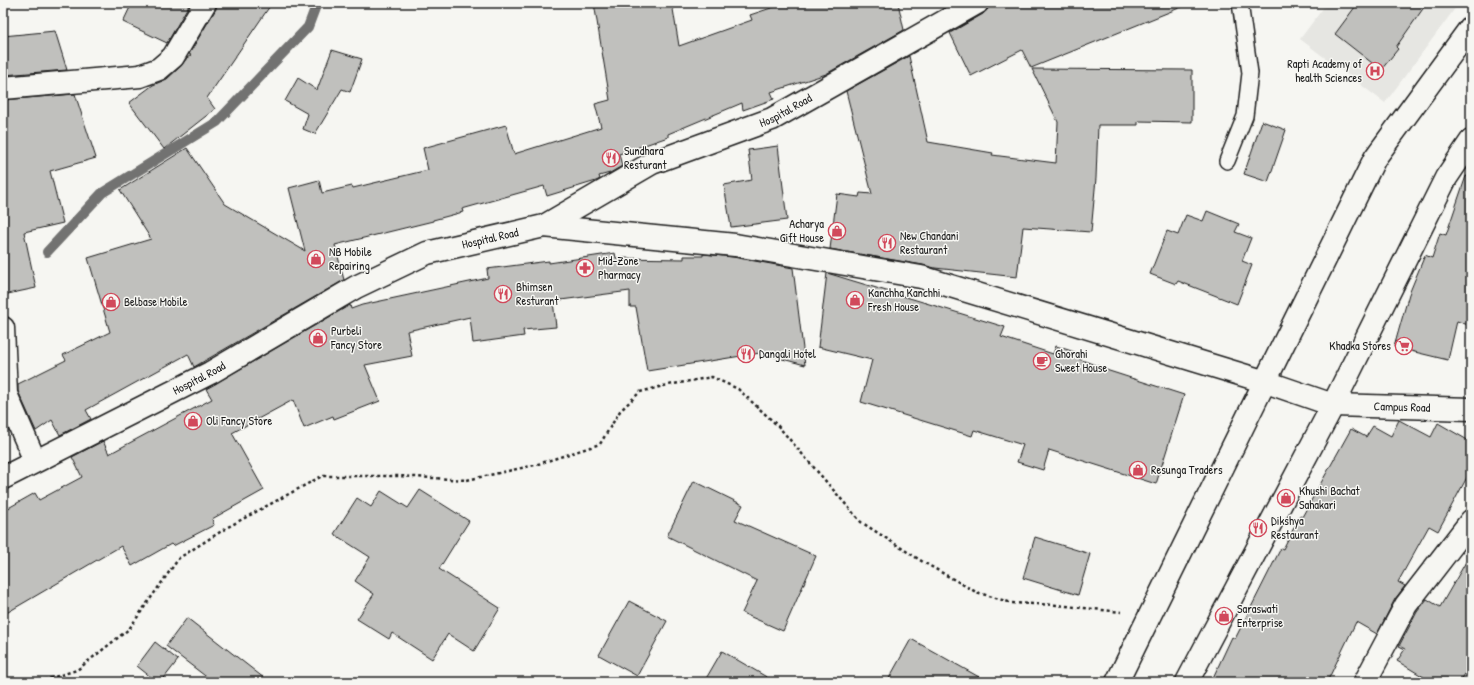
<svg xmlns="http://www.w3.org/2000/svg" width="1474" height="685" font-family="'Patrick Hand',sans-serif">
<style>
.built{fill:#e6e6e2}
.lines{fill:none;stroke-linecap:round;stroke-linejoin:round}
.stream{stroke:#727271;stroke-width:10}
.building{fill:#c0c0bd;stroke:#1c1c1c}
.service-casing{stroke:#1c1c1c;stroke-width:18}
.minor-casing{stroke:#1c1c1c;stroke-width:25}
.tertiary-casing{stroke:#1c1c1c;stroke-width:25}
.primary-casing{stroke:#1c1c1c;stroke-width:25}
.path{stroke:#1c1c1c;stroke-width:2.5;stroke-dasharray:3 3;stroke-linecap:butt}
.service{stroke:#f6f6f2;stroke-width:15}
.minor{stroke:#f6f6f2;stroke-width:22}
.tertiary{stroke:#f6f6f2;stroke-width:22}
.primary{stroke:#f6f6f2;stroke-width:22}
.labels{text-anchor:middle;stroke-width:3;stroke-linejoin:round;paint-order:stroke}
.poi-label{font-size:12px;fill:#1c1c1c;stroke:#f6f6f2;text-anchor:start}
.street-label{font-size:12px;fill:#1c1c1c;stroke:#f6f6f2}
</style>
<rect width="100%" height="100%" fill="#f6f6f2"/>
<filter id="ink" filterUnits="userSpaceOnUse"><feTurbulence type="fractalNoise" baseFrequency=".025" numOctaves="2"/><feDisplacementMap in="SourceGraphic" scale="8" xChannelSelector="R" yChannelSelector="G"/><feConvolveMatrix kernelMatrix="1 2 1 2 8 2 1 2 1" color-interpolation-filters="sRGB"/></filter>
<g filter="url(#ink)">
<!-- built -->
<path class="built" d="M1327,3H1459L1385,103L1300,39Z"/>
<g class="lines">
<!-- stream -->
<path class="stream" d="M47,252L102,193L217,122L308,27L317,3"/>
</g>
<!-- building -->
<path class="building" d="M132,3H190L167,43L123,22Z
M217,3H272L207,98L215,109L164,149L129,103L153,85L167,79L181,66L187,58L191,55L189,54L216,9Z
M594,3H672L679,46L752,20L750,15L786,3H898L904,30L826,74L771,92L774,99L743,110L742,103L668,134V137L619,154L622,166L610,173L599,176L600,179L596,181L547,196L544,186L462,209L463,212L433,220V221L335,245L344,280L194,367L188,354L86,410L91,419L60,435L52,420L36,431L18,391V384L66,360L63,355L110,332L88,258L151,239L120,190L187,148L225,204L305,251L289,188L319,180L322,193L352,186L353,188L428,170L423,148L506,125L514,154L601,127L595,104L610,100Z
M989,3H1189V4L1031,68L1022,50L971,76L950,33L983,14L988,9Z
M1358,3H1427L1396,47L1398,49L1381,70L1335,34Z
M55,31L67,70L3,75V36Z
M332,50L362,59L350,92L342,89L315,134L303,129L308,114L285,101L298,78L317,90Z
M909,56L928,142L993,153L992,155L1056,163L1058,122L1032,69L1192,70V122L1138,121V125H1098L1096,178L1091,232L1023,227L1017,277L935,268L923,265L830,249L837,194L859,197L860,193L872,194L846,91Z
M75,94L96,158L50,171L63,223L24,232L36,288L3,295V100Z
M1262,121L1286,130L1268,182L1244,174Z
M778,146L787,220L731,227L724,185L752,180L748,150Z
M1466,176L1471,177V326L1457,321L1448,360L1394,347L1409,294L1425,255L1432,258L1440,233L1446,235Z
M1207,211L1239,224L1235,232L1251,238L1242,261L1252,265L1237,304L1178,281L1176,284L1150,274L1167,231L1178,235L1186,215L1203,221Z
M615,253L616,258L684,259V256H703V254L733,257L793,268L805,365L760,353L647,371L636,307H630V291L553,301L556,327L523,330L524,336L473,343L470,317L407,331L412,356L365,365L380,401L334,419L333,416L304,428L293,400L232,433L264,490L212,519L214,525L173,546L171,544L132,566L121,546L3,615V511L35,493L39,500L82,477L72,457L103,441L109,454L176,418L212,399L206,389L350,305L351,309L362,305L488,278L487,269L549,261V263Z
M827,273L1005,327L1001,337L1053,354L1056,346L1081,354L1079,359L1106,369V370L1184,395L1156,484L1049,450L1043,470L1017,462L1023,445L974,430L972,436L861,402L872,360L818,347Z
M1399,420L1431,437L1438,423L1471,442V470L1438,531L1429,526L1398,582L1405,586L1395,599L1377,634L1356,622L1327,682H1211L1232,637L1235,639L1281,548L1283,549L1300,516L1302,517L1351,429L1366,437L1373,426L1391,436Z
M694,481L743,505L735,520L816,556L783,631L742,613L757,581L667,536Z
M420,490L469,521L439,569L500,608L474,651L448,634L432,659L392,633L389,639L357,619L374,594L355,581L370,557L334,534L357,498L371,507L381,491L408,508Z
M1035,537L1090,554L1078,595L1023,578Z
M1471,553V664L1460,682H1432L1397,661L1405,649L1399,646L1417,612L1427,599L1440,607Z
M629,601L667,621L637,676L599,655Z
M187,618L269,682H213L166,646Z
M911,639L988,682H887Z
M155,642L178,660L161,682H157L137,666Z
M722,651L775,682H704Z"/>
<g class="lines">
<defs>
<path id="service" d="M1227,161L1245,116L1250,73L1240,3"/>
<path id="minor" d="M3,88L140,76L159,69L173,57L205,3
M544,226L735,245L921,277L1266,382L1333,405
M3,328L6,394L35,461
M1365,682L1406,605L1471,521"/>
<g id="tertiary">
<path id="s1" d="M1333,405L1471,409"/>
<path id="s2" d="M3,478L210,373L356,287L427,253L544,226L652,163L772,119L977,3"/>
</g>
<path id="primary" d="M1117,682L1375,158L1471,27
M1187,682L1333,405L1446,178L1471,141"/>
</defs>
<!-- service casing -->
<use href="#service" class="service-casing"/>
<!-- minor casing -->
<use href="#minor" class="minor-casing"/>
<!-- tertiary casing -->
<use href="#tertiary" class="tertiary-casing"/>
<!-- primary casing -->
<use href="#primary" class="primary-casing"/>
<!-- path -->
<path class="path" d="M38,682L77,670L129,629L179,558L228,527L322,476H398L467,480L535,465L600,444L620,411L640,392L663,386L712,377L738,389L778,426L861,522L923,562L976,592L1012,603L1057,605L1121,612"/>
<!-- service -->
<use href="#service" class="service"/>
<!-- minor -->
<use href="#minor" class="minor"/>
<!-- tertiary -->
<use href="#tertiary" class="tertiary"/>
<!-- primary -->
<use href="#primary" class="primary"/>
</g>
</g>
<!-- icons -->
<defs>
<symbol id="hospital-ring" viewBox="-11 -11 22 22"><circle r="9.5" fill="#f6f6f2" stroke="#d1495b" stroke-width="1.5"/><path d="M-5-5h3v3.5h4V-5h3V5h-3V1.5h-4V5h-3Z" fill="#d1495b"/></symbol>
<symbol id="restaurant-ring" viewBox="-11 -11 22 22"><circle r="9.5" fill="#f6f6f2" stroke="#d1495b" stroke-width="1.5"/><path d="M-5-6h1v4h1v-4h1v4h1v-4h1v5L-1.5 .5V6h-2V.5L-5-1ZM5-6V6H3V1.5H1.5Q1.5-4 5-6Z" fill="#d1495b"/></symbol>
<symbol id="shop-ring" viewBox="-11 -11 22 22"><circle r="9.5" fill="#f6f6f2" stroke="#d1495b" stroke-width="1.5"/><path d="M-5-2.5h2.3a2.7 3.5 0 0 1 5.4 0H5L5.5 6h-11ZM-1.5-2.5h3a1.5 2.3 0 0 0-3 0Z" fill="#d1495b"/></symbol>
<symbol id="pharmacy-ring" viewBox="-11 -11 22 22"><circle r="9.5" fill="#f6f6f2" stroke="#d1495b" stroke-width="1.5"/><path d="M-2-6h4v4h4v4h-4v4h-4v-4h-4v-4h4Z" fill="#d1495b"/></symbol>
<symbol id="supermarket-ring" viewBox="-11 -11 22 22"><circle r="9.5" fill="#f6f6f2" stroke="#d1495b" stroke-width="1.5"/><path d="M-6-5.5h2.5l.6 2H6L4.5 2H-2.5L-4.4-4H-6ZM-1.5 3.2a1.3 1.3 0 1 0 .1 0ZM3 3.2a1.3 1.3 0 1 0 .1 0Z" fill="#d1495b"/></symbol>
<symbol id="cafe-ring" viewBox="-11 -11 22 22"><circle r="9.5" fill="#f6f6f2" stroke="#d1495b" stroke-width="1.5"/><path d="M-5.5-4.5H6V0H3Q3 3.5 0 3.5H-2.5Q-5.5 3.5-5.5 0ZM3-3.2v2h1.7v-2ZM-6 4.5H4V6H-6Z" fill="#d1495b"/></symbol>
</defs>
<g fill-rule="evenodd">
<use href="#hospital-ring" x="1365" y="61" width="20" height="20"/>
<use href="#restaurant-ring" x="601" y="148" width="20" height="20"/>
<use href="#shop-ring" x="827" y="221" width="20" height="20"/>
<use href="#restaurant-ring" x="877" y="233" width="20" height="20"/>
<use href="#shop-ring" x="306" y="249" width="20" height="20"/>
<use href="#pharmacy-ring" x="575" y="258" width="20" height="20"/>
<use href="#restaurant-ring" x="493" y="284" width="20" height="20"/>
<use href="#shop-ring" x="845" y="290" width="20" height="20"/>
<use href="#shop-ring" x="101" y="292" width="20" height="20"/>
<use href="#shop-ring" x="308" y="328" width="20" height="20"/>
<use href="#supermarket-ring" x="1394" y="336" width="20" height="20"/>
<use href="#restaurant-ring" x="736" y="344" width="20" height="20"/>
<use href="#cafe-ring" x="1032" y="351" width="20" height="20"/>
<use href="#shop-ring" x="183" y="411" width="20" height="20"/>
<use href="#shop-ring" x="1128" y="460" width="20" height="20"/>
<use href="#shop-ring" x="1276" y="488" width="20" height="20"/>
<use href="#restaurant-ring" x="1248" y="518" width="20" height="20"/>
<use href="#shop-ring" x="1214" y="606" width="20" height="20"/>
</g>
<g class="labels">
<!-- poi labels -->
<g class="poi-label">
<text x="1362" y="68" text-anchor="end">Rapti Academy of<tspan x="1362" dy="14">health Sciences</tspan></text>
<text x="624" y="155">Sundhara<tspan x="624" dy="14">Resturant</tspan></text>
<text x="824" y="228" text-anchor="end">Acharya<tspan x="824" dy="14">Gift House</tspan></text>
<text x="900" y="240">New Chandani<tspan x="900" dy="14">Restaurant</tspan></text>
<text x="329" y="256">NB Mobile<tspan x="329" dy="14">Repairing</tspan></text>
<text x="598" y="265">Mid-Zone<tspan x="598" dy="14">Pharmacy</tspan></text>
<text x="516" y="291">Bhimsen<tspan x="516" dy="14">Resturant</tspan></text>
<text x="868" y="297">Kanchha Kanchhi<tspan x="868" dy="14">Fresh House</tspan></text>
<text x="124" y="306">Belbase Mobile</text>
<text x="331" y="335">Purbeli<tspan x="331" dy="14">Fancy Store</tspan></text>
<text x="1391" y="350" text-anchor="end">Khadka Stores</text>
<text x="759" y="358">Dangali Hotel</text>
<text x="1055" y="358">Ghorahi<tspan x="1055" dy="14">Sweet House</tspan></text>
<text x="206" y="425">Oli Fancy Store</text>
<text x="1151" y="474">Resunga Traders</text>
<text x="1299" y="495">Khushi Bachat<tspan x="1299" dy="14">Sahakari</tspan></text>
<text x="1271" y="525">Dikshya<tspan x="1271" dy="14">Restaurant</tspan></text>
<text x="1237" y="613">Saraswati<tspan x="1237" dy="14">Enterprise</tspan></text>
</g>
<!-- street labels -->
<g class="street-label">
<text dy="4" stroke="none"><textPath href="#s2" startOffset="869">Hospital Road</textPath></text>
<text dy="4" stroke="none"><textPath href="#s2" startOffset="545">Hospital Road</textPath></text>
<text dy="4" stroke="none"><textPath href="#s2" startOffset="220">Hospital Road</textPath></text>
<text dy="4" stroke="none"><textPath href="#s1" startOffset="69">Campus Road</textPath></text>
</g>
</g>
<!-- margin -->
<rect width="1474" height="685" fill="none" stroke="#f6f6f2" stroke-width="16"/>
<rect x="8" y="8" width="1458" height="669" fill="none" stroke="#1c1c1c" stroke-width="1.5" filter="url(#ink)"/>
</svg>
